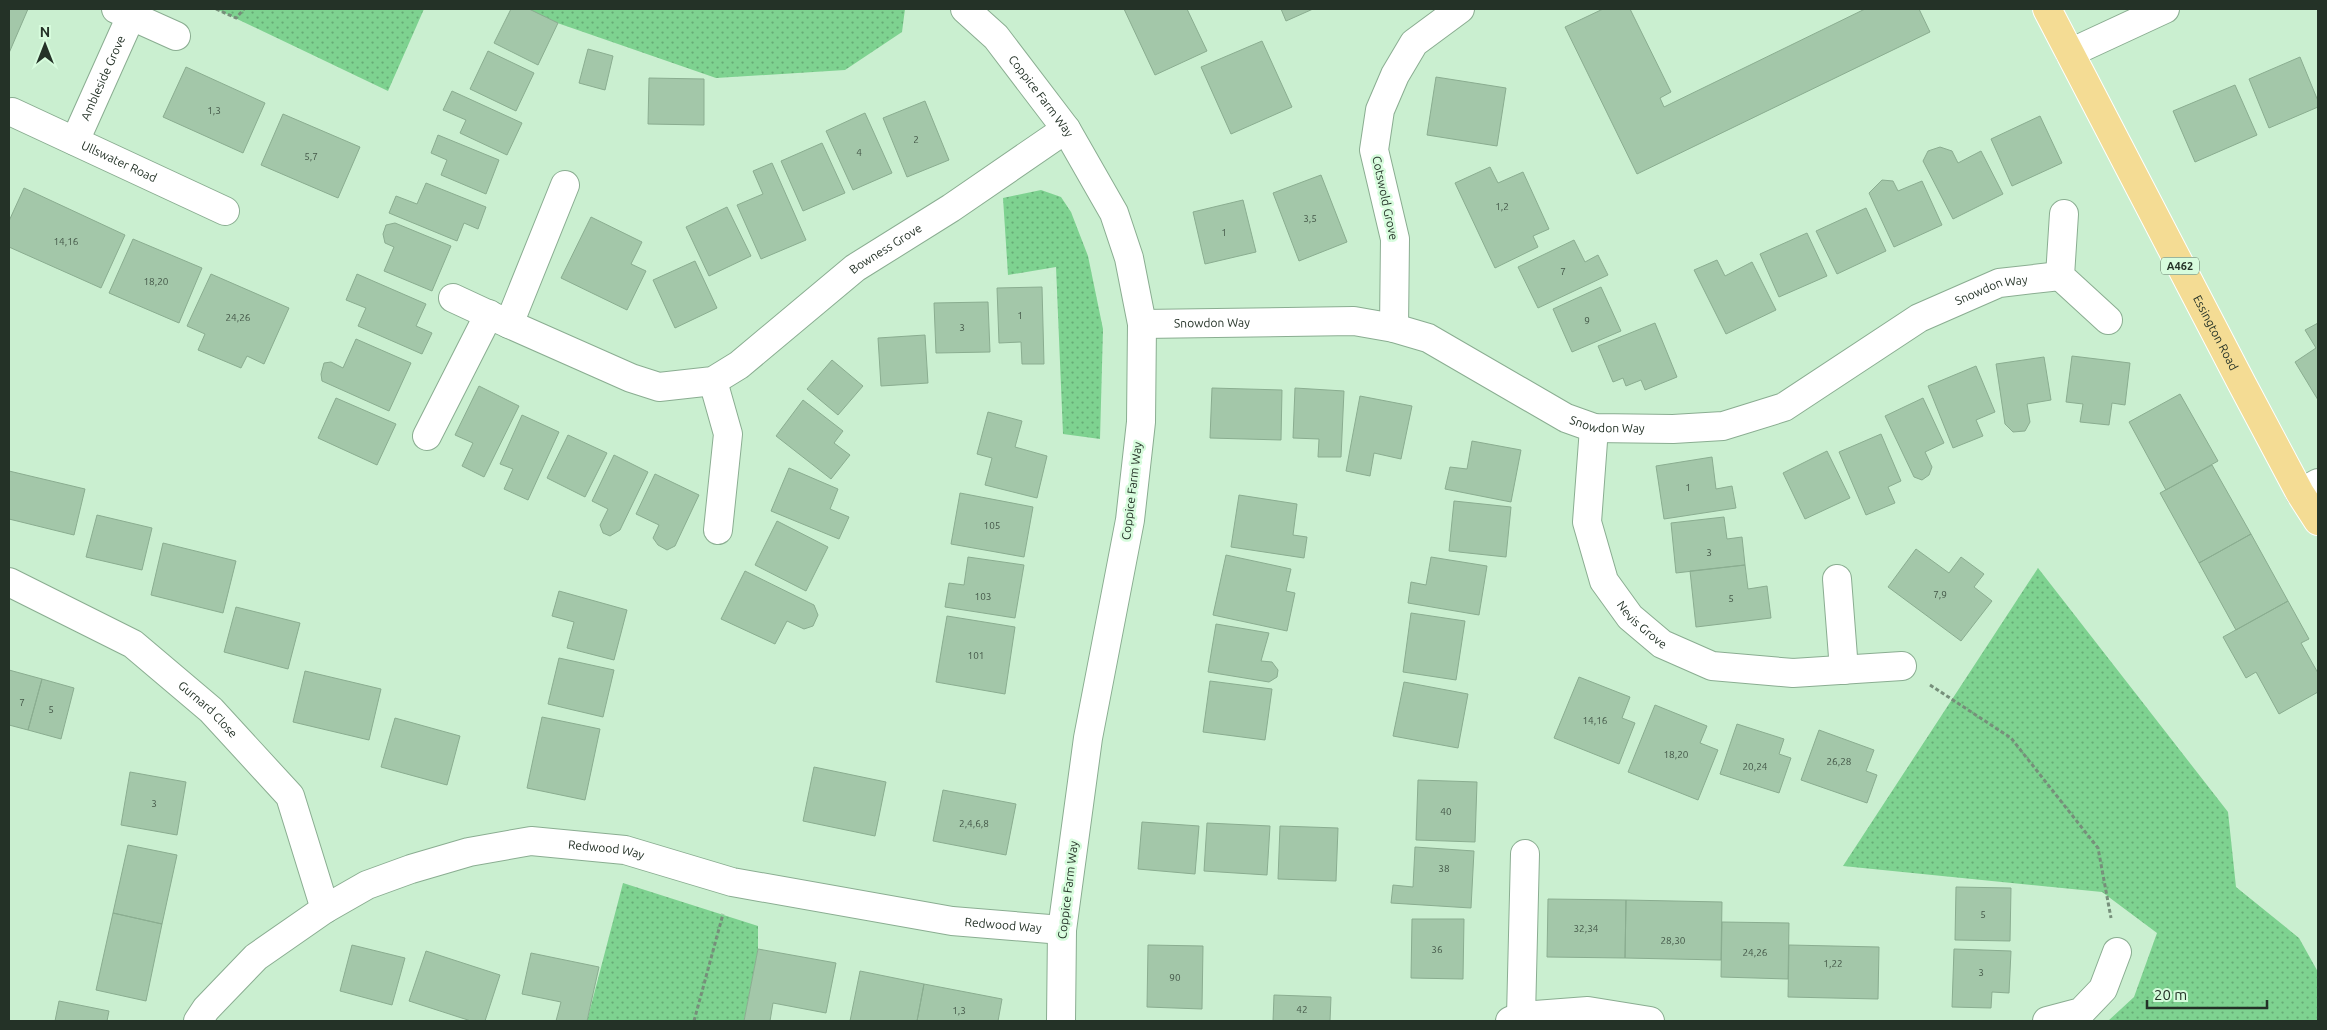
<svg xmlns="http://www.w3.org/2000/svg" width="2327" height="1030" font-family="Ubuntu,sans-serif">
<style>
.green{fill:url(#green-dots)}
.building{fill:#a3c7a9;stroke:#8aad90}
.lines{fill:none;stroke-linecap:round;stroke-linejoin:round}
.minor-casing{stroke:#8aad91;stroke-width:30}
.major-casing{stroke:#fff;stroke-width:30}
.path{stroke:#768f7a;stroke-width:3;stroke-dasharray:4 2.5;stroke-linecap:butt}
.minor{stroke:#fff;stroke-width:28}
.major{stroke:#f4dc94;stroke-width:28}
.labels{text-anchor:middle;stroke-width:5;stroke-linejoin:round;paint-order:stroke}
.number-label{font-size:10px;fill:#445748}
.shield{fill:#d7fcdd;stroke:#5a6f5e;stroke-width:1}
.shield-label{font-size:11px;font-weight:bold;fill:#243227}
.street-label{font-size:12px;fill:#243227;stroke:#d7fcdd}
</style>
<defs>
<pattern id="green-dots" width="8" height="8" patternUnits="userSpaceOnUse" patternTransform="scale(1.25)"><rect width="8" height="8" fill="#7ed290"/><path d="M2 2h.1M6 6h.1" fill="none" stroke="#67ab76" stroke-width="1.8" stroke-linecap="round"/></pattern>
</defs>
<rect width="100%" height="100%" fill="#caefd0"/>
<!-- green -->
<path class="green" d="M216,9H424L388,91Z
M517,9H905L902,32L845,70L716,78Z
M1041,190L1061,197L1071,212L1088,256L1103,329L1100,439L1063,434L1056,267L1008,275L1003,198Z
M2038,568L2228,812L2236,887L2299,938L2318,972V1021H2108L2134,997L2157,933L2102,892L1843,866Z
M623,883L758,926V949L744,1021H587Z"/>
<!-- building -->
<path class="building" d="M9,9H28L9,53Z
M511,9H529L558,23L538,65L494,43Z
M1124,9H1187L1207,51L1155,75Z
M1281,9H1313L1286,21Z
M1603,9H1630L1671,92L1660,98L1664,107L1865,9H1919L1930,32L1637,174L1565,27Z
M1262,41L1292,107L1231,134L1201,67Z
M588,49L613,56L605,90L579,83Z
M488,51L534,73L516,111L470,89Z
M2300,57L2318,101V107L2269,128L2249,79Z
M186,67L265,103L243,153L163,117Z
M1436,77L1506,88L1497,146L1427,135Z
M649,78L704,79V125L648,124Z
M2235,85L2257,135L2195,162L2173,111Z
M452,91L522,123L507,155L460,133L466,120L443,110Z
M925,101L949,160L907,177L883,118Z
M865,113L892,173L853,190L826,131Z
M283,114L360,147L338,198L261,165Z
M2040,116L2062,163L2012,186L1991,139Z
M438,135L499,160L486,194L441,175L447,160L431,153Z
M822,143L845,193L803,211L781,161Z
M1940,147L1952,151L1958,163L1981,151L2003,194L1953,219L1923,161L1928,151Z
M772,163L806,240L761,259L737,205L763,194L753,171Z
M1490,167L1498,183L1523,172L1549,229L1533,236L1538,247L1495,268L1455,183Z
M1321,175L1347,242L1299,261L1273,193Z
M1882,180L1893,181L1898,191L1922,181L1942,225L1894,247L1869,193Z
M426,183L486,207L478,229L464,223L457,241L389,213L396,196L417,204Z
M24,188L125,235L101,288L9,247V221Z
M1243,200L1256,252L1205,264L1193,212Z
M727,207L751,256L709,276L686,227Z
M1866,208L1886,251L1837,274L1816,231Z
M591,217L642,242L631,264L646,271L627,310L561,278Z
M395,223L451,246L432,291L384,271L394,247L385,243L383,234L386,225Z
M1807,233L1827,276L1779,297L1760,254Z
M133,239L202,268L179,323L109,293Z
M1574,240L1585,262L1598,255L1608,275L1538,308L1518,267Z
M1717,260L1725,276L1752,262L1776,310L1726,334L1694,270Z
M695,261L717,308L675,328L653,280Z
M211,274L289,308L264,364L247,356L241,368L198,350L205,334L187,326Z
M357,274L426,304L416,326L432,333L422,354L358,326L366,308L346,300Z
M1042,287L1044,364H1022L1021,342L999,343L997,288Z
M1601,287L1621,331L1572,352L1553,309Z
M988,302L990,352L936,353L934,303Z
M1655,323L1677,377L1645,390L1641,380L1626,386L1623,378L1613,382L1598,346Z
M2318,323V400L2295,362L2316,348L2305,330Z
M925,335L928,383L881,386L878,338Z
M356,339L411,363L389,411L322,381L321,374L324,363L331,362L343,368Z
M2072,356L2130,363L2125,405L2112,403L2109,425L2080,422L2083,404L2066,402Z
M2044,357L2051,400L2027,404L2030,422L2025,431L2013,432L2005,424L1996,364Z
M832,360L863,386L838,415L807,389Z
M1976,366L1995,412L1976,420L1983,436L1953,448L1928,386Z
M479,386L519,406L484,477L462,466L473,443L455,435Z
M1212,388L1282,390L1281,440L1210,438Z
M1295,388L1344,391L1341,457H1318L1319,439L1293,438Z
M2180,394L2218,461L2166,490L2129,422Z
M1360,396L1412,406L1401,459L1374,453L1370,476L1346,471Z
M336,398L396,424L377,465L318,438Z
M1923,398L1944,443L1925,452L1932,467L1929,475L1922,480L1914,477L1885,416Z
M803,400L843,431L834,443L850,455L831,479L776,436Z
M988,412L1022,421L1015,447L1047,456L1037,498L985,485L992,458L977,454Z
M522,415L559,432L528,500L504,489L513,469L500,464Z
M1881,434L1901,481L1888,487L1895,503L1866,515L1839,452Z
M568,435L607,453L585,497L547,478Z
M1472,441L1521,450L1511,502L1445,489L1450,467L1467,469Z
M1827,451L1850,498L1805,519L1783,473Z
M614,455L648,472L620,530L610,536L603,533L600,525L608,509L592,501Z
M1712,457L1716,489L1732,486L1736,508L1664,519L1656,466Z
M2212,465L2251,534L2199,563L2160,493Z
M789,468L838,489L830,509L849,517L839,539L771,511Z
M9,471L85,489L74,535L9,519Z
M655,474L699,495L675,546L667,550L658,545L653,538L659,525L636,514Z
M960,493L1033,507L1024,557L951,544Z
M1239,495L1297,504L1293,535L1307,537L1304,558L1231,547Z
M1454,501L1511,507L1506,557L1449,551Z
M97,515L152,528L142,570L86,557Z
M1724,517L1727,539L1742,537L1745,565L1676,573L1671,523Z
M777,521L828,547L806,591L755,565Z
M2251,534L2288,601L2236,630L2199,563Z
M163,543L236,561L223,613L151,595Z
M1916,549L1949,573L1961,557L1984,574L1974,587L1992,601L1961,641L1888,587Z
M1226,555L1291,569L1286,591L1295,593L1287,631L1213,615Z
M968,557L1024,565L1015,618L945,607L949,583L964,585Z
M1431,557L1487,566L1479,615L1408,603L1411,582L1426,585Z
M1745,565L1748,589L1767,586L1771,618L1696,627L1690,571Z
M745,571L814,605L818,615L813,626L804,629L787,621L775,644L721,619Z
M559,591L627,610L614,660L567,648L574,622L552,616Z
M2288,601L2309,639L2301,643L2318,673V692L2279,714L2256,672L2246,678L2223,637Z
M236,607L300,623L288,669L224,652Z
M1411,613L1465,621L1456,680L1403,672Z
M947,616L1015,627L1005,694L936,682Z
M1216,624L1269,633L1261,661L1272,662L1278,670L1277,677L1269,682L1208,672Z
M559,658L614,670L603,717L548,704Z
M9,670L42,679L28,730L9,725Z
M305,671L381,689L369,740L293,722Z
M1579,677L1630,697L1622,718L1635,723L1619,764L1554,738Z
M42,679L74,688L61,739L28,730Z
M1210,681L1272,689L1265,740L1203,732Z
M1404,682L1468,694L1458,748L1393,736Z
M1655,705L1707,726L1700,743L1718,750L1698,800L1628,772Z
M542,717L600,729L585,800L527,788Z
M395,718L460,736L447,785L381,767Z
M1737,724L1784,739L1779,754L1791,758L1779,793L1720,774Z
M1819,730L1874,750L1866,771L1877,775L1867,803L1801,780Z
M814,767L886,782L875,836L803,821Z
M130,772L186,782L177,835L121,825Z
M1418,780L1477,782L1475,842L1416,840Z
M943,790L1016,804L1006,855L933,841Z
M1142,822L1199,826L1195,874L1138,869Z
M1207,823L1270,826L1267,875L1204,871Z
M1280,826L1338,828L1336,881L1278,879Z
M128,845L177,855L162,924L113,913Z
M1415,847L1474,851L1471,908L1391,903L1393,885L1413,887Z
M1956,887L2011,888L2010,941L1955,940Z
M1548,899L1626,900L1625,958L1547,957Z
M1626,900L1722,902L1721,960L1625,958Z
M113,913L162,924L146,1001L96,990Z
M1412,919H1464L1463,979L1411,978Z
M1722,922L1789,923L1788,979L1721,977Z
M352,945L405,958L392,1005L340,991Z
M1148,945L1203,946L1202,1009L1147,1007Z
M1789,945L1879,947L1878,999L1788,997Z
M758,949L836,963L826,1013L773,1003L770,1021H744Z
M1954,949L2011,951L2009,993L1992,992L1991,1008L1952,1007Z
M426,951L500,975L485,1021H471L409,1001Z
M531,953L599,967L587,1021H556L561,1002L522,994Z
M860,971L924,984L917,1021H850Z
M924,984L1002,999L998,1021H917Z
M1274,995L1331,997L1330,1021H1273Z
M59,1001L109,1011L107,1021H55Z"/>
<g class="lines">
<defs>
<g id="minor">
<path d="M116,9L176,36"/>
<path id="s1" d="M965,9L996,37L1066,129L1114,213L1129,258L1142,324L1141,422L1130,520L1088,738L1062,930L1061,1021"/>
<path d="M2070,53L2165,9"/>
<path id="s2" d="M12,112L225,211"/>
<path id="s3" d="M75,141L131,16"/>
<path d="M2064,214L2060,276L2108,320"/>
<path d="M453,298L509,324L565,185"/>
<path id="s4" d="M509,324L631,378L659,387L713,381L739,365L855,268L951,208L1066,129"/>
<path id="s5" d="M1142,324L1354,321L1394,328L1428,338L1566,418L1594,428L1673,429L1723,426L1784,407L1919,318L1999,283L2060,276"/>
<path d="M1394,328L1395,239L1374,150L1380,110L1395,75L1414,43L1460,9"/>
<path d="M713,381L728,434L718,530"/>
<path id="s6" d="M1594,428L1587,522L1604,581L1630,617L1662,644L1712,666L1793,673L1902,666"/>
<path d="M427,436L489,314"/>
<path d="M2300,493L2318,483"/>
<path d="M1837,579L1844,670"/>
<path id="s7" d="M9,582L133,644L211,710L290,796L325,909"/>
<path d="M1521,1016L1525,854"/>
<path id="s8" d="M198,1021L206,1009L256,957L325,909L367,885L411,869L469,852L531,841L625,850L732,882L952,921L1062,930"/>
<path d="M1510,1021L1521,1016L1588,1011L1650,1021"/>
<path d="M2047,1021L2081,1012L2103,989L2117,952"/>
</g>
<g id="major">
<path id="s9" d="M2047,9L2241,382L2300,493L2318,521"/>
</g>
</defs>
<!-- minor casing -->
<use href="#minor" class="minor-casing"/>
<!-- major casing -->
<use href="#major" class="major-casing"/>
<!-- path -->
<path class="path" d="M216,9L236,18L244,9
M1930,685L2011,738L2098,848L2111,918
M694,1021L723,914"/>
<!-- minor -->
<use href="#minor" class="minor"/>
<!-- major -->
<use href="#major" class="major"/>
</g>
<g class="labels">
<!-- number labels -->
<g class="number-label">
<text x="214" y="114">1,3</text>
<text x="916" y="143">2</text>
<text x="859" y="156">4</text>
<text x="311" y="160">5,7</text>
<text x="1502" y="210">1,2</text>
<text x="1310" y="222">3,5</text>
<text x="1224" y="236">1</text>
<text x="66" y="245">14,16</text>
<text x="1563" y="275">7</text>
<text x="156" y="285">18,20</text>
<text x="1020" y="319">1</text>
<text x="238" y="321">24,26</text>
<text x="1587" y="324">9</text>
<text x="962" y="331">3</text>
<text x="1688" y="491">1</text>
<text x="992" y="529">105</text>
<text x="1709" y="556">3</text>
<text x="1940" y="598">7,9</text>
<text x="983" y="600">103</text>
<text x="1731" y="602">5</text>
<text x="976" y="659">101</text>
<text x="22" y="706">7</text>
<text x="51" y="713">5</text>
<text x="1595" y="724">14,16</text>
<text x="1676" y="758">18,20</text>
<text x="1839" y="765">26,28</text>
<text x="1755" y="770">20,24</text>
<text x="154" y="807">3</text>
<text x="1446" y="815">40</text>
<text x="974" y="827">2,4,6,8</text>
<text x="1444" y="872">38</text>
<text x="1983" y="918">5</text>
<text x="1586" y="932">32,34</text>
<text x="1673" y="944">28,30</text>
<text x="1437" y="953">36</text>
<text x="1755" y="956">24,26</text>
<text x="1833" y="967">1,22</text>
<text x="1981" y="976">3</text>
<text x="1175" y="981">90</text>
<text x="1302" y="1013">42</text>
<text x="959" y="1014">1,3</text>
</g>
<!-- shield labels -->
<rect class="shield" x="2161" y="257.5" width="38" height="17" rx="4"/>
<g class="shield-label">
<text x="2180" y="270">A462</text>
</g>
<!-- street labels -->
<g class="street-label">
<text dy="4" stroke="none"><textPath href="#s3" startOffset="69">Ambleside Grove</textPath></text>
<text dy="4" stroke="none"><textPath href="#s1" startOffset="116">Coppice Farm Way</textPath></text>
<text dy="4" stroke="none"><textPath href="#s2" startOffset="118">Ullswater Road</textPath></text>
<text transform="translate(1385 198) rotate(78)" y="4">Cotswold Grove</text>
<text dy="4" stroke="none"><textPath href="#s4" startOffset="435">Bowness Grove</textPath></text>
<text dy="4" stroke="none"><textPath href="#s5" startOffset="910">Snowdon Way</textPath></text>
<text dy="4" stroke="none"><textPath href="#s5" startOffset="70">Snowdon Way</textPath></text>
<text dy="4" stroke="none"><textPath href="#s9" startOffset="365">Essington Road</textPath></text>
<text dy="4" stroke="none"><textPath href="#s5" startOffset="490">Snowdon Way</textPath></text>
<text transform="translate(1132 491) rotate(-83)" y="4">Coppice Farm Way</text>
<text dy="4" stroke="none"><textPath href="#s6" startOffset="214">Nevis Grove</textPath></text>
<text dy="4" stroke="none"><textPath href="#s7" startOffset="238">Gurnard Close</textPath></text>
<text dy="4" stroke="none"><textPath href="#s8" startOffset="465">Redwood Way</textPath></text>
<text transform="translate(1068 890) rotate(-83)" y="4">Coppice Farm Way</text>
<text dy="4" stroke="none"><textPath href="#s8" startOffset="870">Redwood Way</textPath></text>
</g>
</g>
<!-- border -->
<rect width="2327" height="1030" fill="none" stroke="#243227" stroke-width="20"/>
<!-- north arrow -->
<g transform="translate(45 45)" stroke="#d7fcdd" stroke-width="4" paint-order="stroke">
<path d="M0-4L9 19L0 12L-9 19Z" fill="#243227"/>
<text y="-8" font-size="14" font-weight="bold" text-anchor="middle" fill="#243227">N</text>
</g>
<!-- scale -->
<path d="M2147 1000v8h120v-8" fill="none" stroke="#243227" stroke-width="2.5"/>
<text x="2154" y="1000" font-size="15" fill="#243227" stroke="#d7fcdd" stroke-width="4" paint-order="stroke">20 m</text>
</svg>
